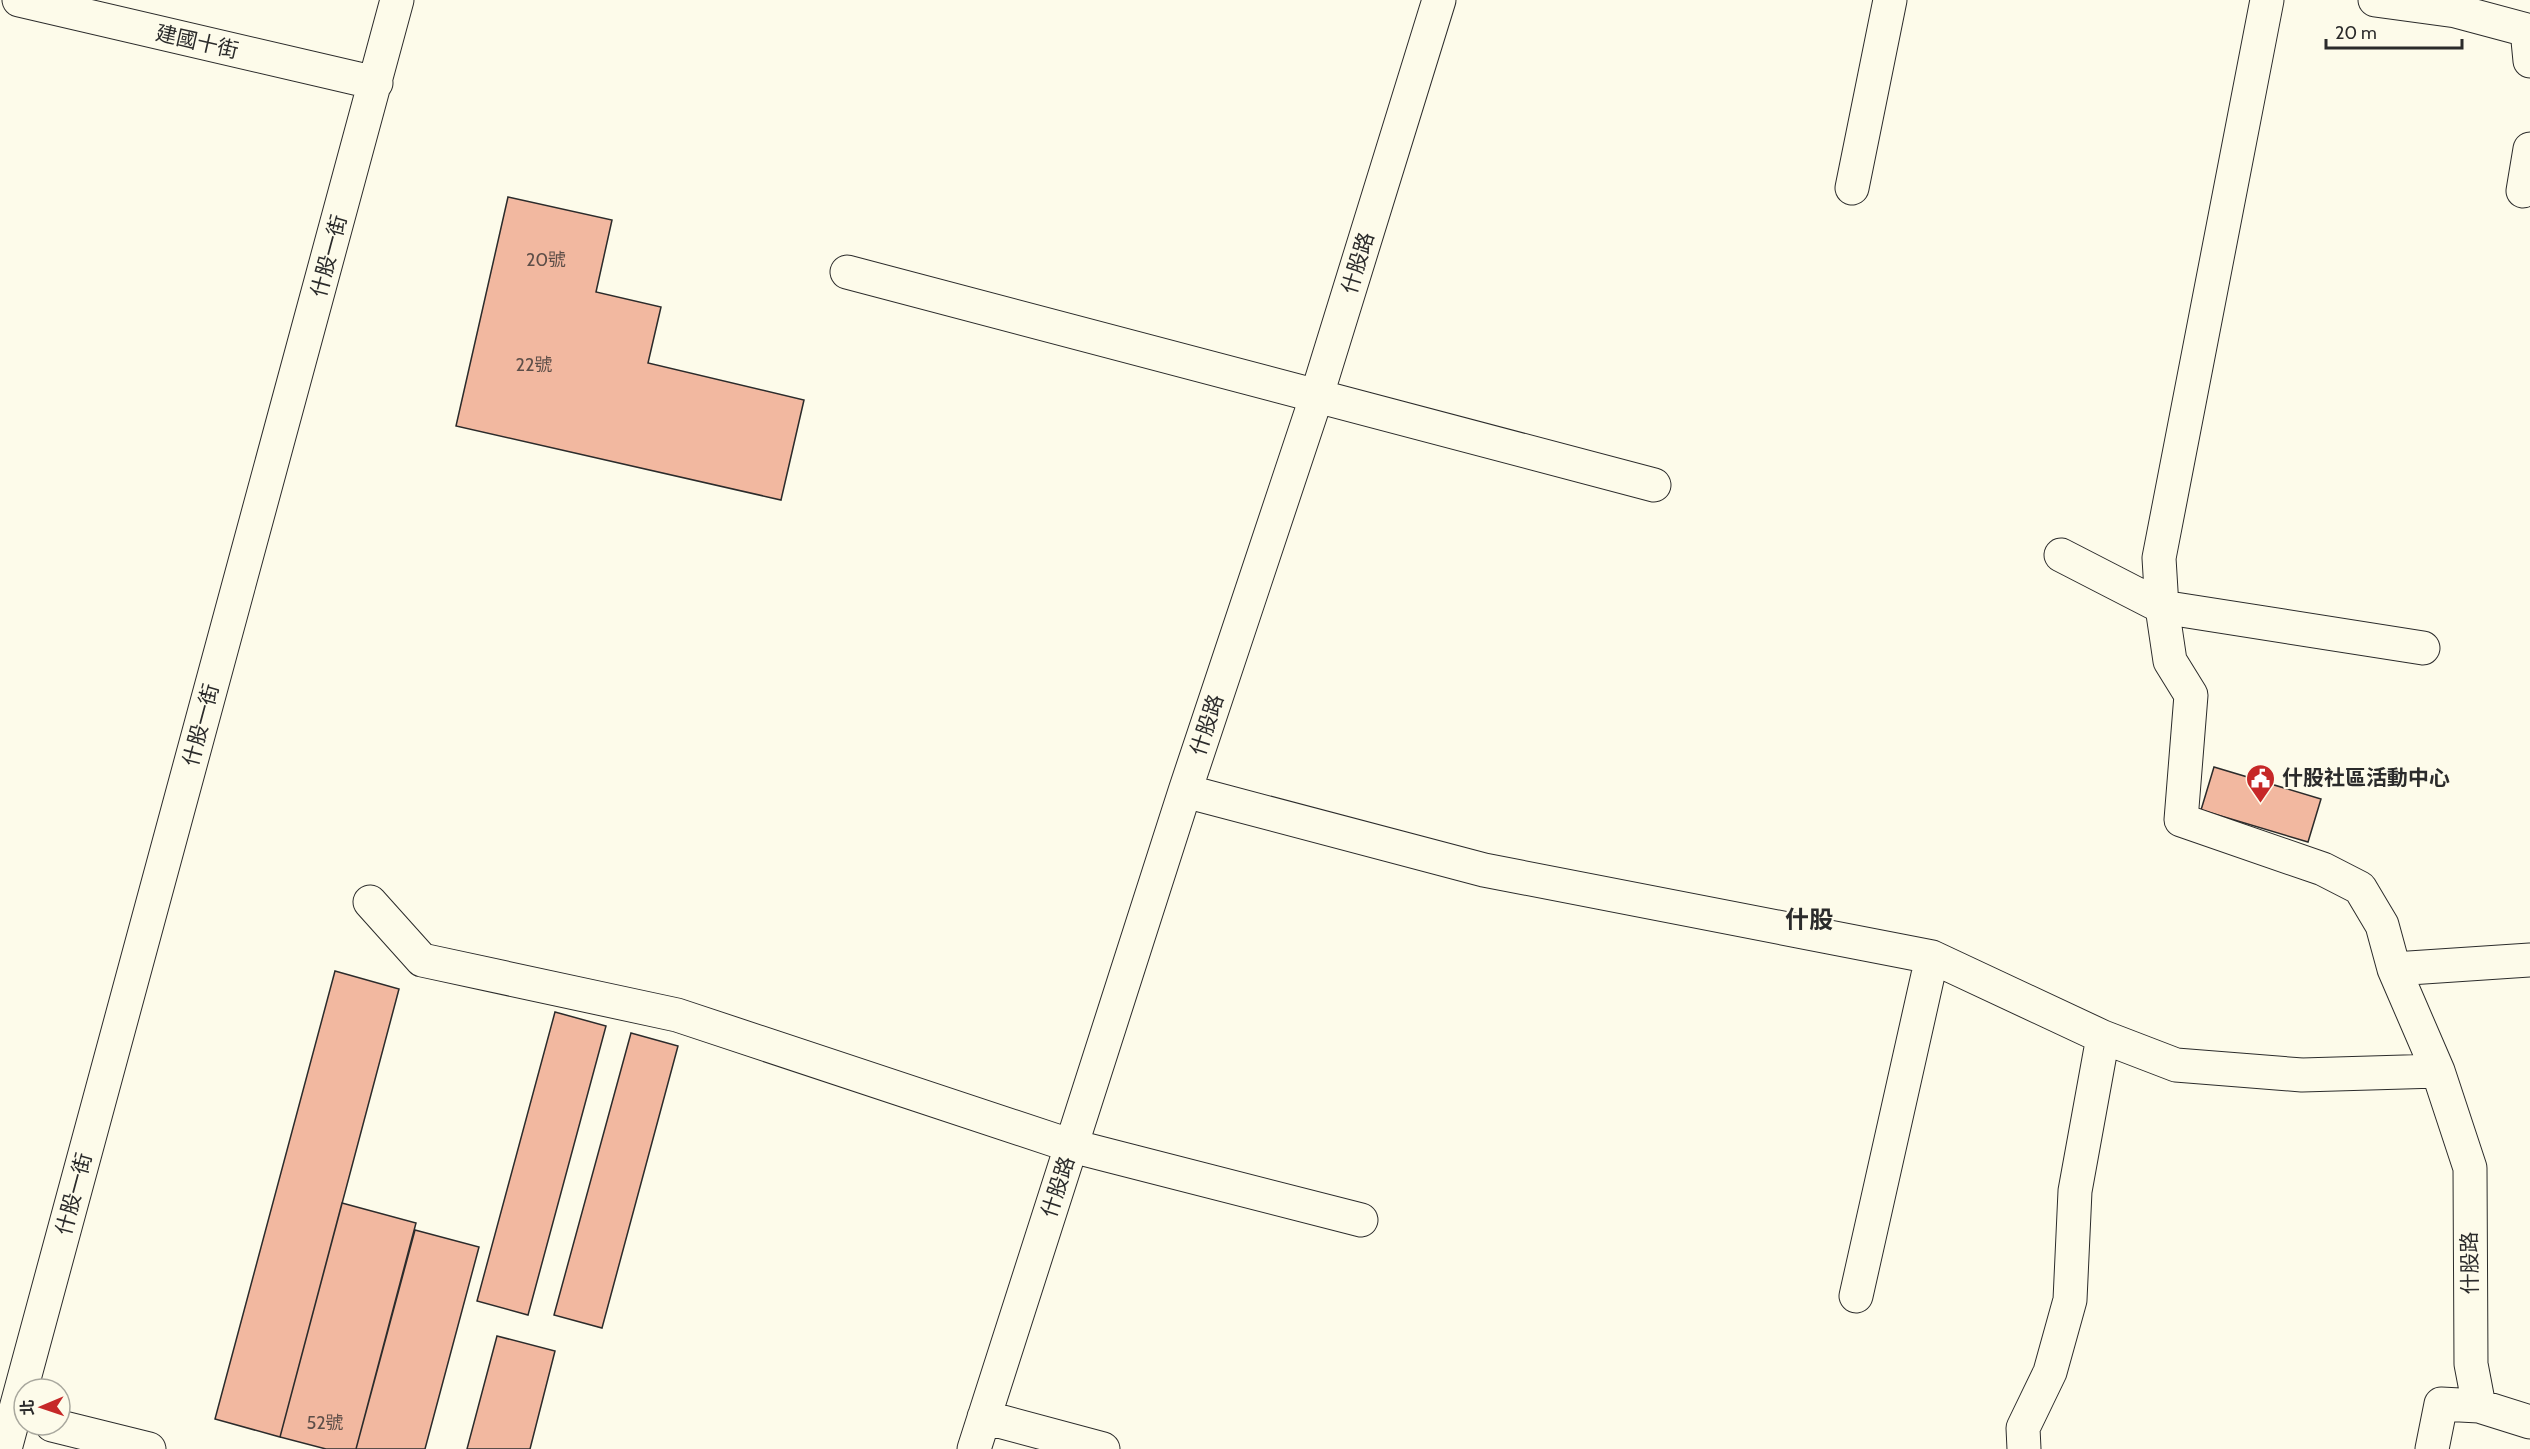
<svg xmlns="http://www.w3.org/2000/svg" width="2530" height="1449" font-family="Cabin,'Noto Sans TC',sans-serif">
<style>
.building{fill:#f2b8a0;stroke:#2b2b2b;stroke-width:1.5}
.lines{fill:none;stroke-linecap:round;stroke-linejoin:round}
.minor-casing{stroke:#2b2b2b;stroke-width:35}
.minor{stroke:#fdfbea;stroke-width:33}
.labels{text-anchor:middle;stroke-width:4.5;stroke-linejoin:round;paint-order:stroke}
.number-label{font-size:18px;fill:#5d4e48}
.street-label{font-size:21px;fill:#2b2b2b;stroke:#fdfbea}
.poi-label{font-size:21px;font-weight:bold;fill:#2b2b2b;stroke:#fdfbea;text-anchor:start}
.quarter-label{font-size:24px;font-weight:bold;fill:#2b2b2b;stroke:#fdfbea}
</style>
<rect width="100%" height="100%" fill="#fdfbea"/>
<!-- building -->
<path class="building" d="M508,197L612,220L596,292L661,307L648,363L804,400L781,500L456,426Z
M2214,767L2321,799L2308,842L2201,810Z
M335,971L399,989L280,1437L215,1419Z
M555,1012L606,1026L528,1315L477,1301Z
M631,1033L678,1046L602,1328L554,1315Z
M342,1203L416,1223L356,1449H326L280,1437Z
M415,1230L479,1247L425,1449H356Z
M497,1336L555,1351L530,1449H467Z"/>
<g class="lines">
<defs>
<path id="minor" d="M19,0L376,83
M2267,0L2159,558L2162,607L2170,661L2191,695L2181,820L2323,869L2360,888L2382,925L2394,969L2438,1071L2470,1168L2471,1364L2479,1406L2530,1422
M2375,0L2456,11L2527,30L2530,61
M1852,188L1890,0
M2523,191L2530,149
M847,272L1654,485
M2061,555L2162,607L2423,648
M1185,791L1484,870L1932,957L2103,1037L2176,1065L2302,1075L2438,1071
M370,902L422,960L677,1015L1072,1146L1361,1220
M2394,969L2530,960
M1856,1296L1932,957
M984,1417L1103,1449
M52,1425L149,1449
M5,1449L397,0
M974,1449L1185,791L1316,398L1439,0
M2024,1449L2023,1428L2050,1372L2070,1300L2075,1191L2103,1037
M2432,1449L2441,1404L2479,1406"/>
</defs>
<!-- minor casing -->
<use href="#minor" class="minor-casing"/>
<!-- minor -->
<use href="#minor" class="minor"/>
</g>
<!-- icons -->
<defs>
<symbol id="civic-pin" viewBox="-11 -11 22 30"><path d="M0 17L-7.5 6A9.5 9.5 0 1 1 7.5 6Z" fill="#c62828" stroke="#fdfbea"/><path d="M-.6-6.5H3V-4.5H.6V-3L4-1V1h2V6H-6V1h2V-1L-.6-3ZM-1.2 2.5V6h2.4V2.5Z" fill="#fff"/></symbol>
</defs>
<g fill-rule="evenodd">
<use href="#civic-pin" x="2244" y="762" width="33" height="45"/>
</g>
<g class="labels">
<!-- number labels -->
<g class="number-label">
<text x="546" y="266">20號</text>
<text x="534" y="371">22號</text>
<text x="325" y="1429">52號</text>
</g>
<!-- street labels -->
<g class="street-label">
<text transform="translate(197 42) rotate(13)" y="7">建國十街</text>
<text transform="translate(329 256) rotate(-75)" y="7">什股一街</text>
<text transform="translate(1358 263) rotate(-73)" y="7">什股路</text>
<text transform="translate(201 725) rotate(-75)" y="7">什股一街</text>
<text transform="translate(1207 725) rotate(-72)" y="7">什股路</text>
<text transform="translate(1058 1187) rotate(-72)" y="7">什股路</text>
<text transform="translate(74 1194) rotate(-75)" y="7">什股一街</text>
<text transform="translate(2470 1263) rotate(-91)" y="7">什股路</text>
</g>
<!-- poi labels -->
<g class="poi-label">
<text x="2282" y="785">什股社區活動中心</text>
</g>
<!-- quarter labels -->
<g class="quarter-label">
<text x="1809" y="928">什股</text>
</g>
</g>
<!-- north arrow -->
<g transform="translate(42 1407) rotate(268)"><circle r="28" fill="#fdfbea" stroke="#a9a89e" stroke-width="1.5"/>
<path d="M0-4.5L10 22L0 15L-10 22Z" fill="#c62828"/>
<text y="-9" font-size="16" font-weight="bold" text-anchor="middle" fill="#2b2b2b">北</text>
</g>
<!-- scale -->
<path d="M2326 39v9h136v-9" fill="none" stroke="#2b2b2b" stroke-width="3"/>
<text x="2335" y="39" font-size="18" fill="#2b2b2b" stroke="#fdfbea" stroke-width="4.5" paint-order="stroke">20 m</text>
</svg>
